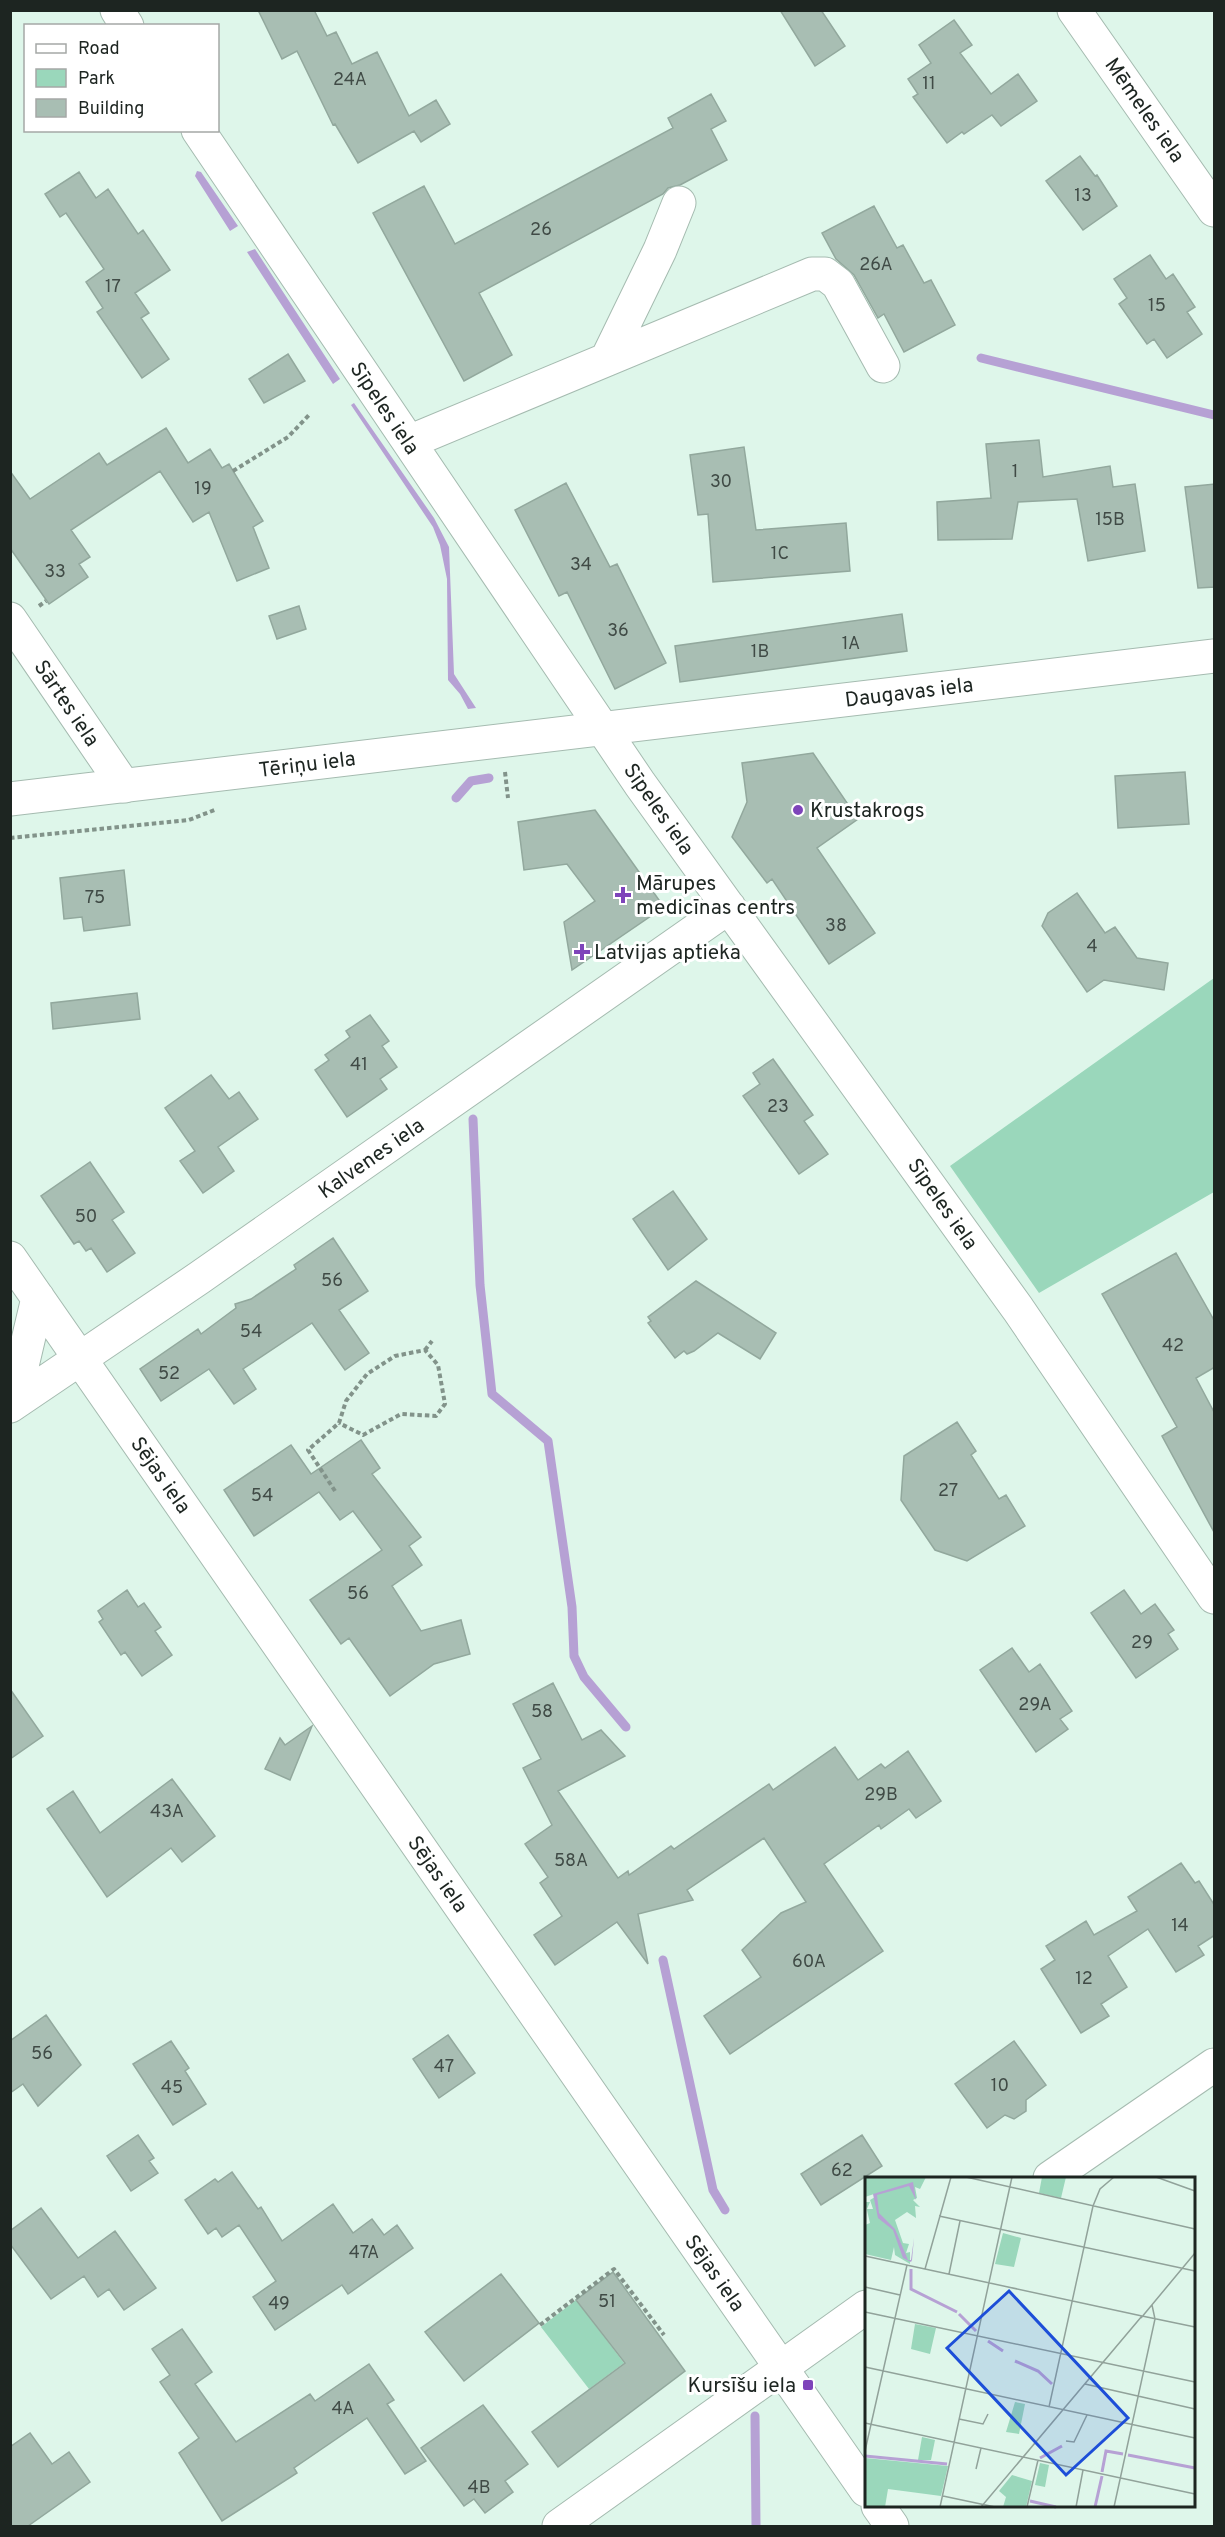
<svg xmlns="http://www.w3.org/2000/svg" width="1225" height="2537" font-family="Overpass,sans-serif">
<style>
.green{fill:#9ad7bb}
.water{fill:#b6a1d4}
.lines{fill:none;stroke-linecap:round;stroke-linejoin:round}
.stream{stroke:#b6a1d4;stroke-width:9}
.building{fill:#a8beb3;stroke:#92a89d;stroke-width:1.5}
.minor-casing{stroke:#a5bbb0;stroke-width:35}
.primary-casing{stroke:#a5bbb0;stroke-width:35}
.path{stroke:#82938a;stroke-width:4;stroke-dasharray:4.5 3;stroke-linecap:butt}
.minor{stroke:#fff;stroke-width:33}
.primary{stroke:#fff;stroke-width:33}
.poi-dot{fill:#7e44ba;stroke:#fff;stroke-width:2}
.labels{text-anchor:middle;stroke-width:6;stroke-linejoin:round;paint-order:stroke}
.number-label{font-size:18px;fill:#404b46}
.street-label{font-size:21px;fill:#1d2521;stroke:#fff}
.poi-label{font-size:21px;fill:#1d2521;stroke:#fff;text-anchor:start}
.inset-river{fill:none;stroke:#b6a1d4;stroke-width:3}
.inset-road{fill:none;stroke:#91a29a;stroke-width:1.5}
.view{fill:#1d4ed8;fill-opacity:0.15;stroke:#1d4ed8;stroke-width:3}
.inset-edge{fill:none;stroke:#1d2521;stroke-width:3}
</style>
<rect width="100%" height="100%" fill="#def6ea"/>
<!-- green -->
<path class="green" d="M1214,978V1192L1039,1293L950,1166Z
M576,2300L624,2363L589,2389L541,2327Z"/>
<!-- water -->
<path class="water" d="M197,171L201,172L238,226L230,231L195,176Z
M255,249L340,379L333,384L247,252Z
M354,403L434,518L449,547L454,674L476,708L468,709L460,694L448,680L447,579L440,545L433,527L351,405Z"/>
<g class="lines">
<!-- stream -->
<path class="stream" d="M981,358L1214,415
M456,798L471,781L489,778
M473,1119L480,1285L492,1394L548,1441L572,1607L574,1656L584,1677L626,1727
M663,1960L713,2190L725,2210
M755,2416L756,2526"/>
</g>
<!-- building -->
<path class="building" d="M258,10H314L327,36L336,32L352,64L377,52L409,116L436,100L450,124L421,142L414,131L358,163L335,124L333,125L297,51L282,59Z
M780,10H821L845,46L815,66Z
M954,20L972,45L960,53L991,94L1018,74L1037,101L1001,126L992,115L964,134L962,132L947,143L913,97L918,94L908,79L931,63L919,45Z
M711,94L726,121L711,129L727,160L680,185L668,188L663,194L479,293L512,355L464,381L373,213L424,186L455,244L673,128L668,118Z
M1080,156L1095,176L1097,175L1117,206L1083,230L1046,181Z
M79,172L96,198L108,189L138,234L143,230L170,270L135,293L149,313L141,318L169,359L142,378L97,312L103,308L86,282L104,269L66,213L60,217L45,194Z
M874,206L897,248L903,245L924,283L931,280L955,325L904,352L884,314L878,318L854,275L836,259L822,233Z
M1150,255L1166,279L1173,274L1195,307L1187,312L1202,334L1167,358L1154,339L1147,344L1119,304L1127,298L1114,279Z
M288,354L305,381L264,403L249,379Z
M166,428L188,463L210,449L222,468L229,464L263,521L253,527L269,568L237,581L209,512L193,522L160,471L71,530L90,557L79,564L88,577L49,604L10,548V471L30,499L99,453L107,465Z
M1039,440L1043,477L1110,466L1113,487L1135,484L1145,551L1088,561L1077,499L1018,502L1012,539L938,540L937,502L991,498L986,444Z
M744,447L756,530L846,523L850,571L713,582L708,514L698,515L690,455Z
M566,483L610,567L617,564L666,663L615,689L567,592L559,596L515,510Z
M1215,484V587L1198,588L1185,487Z
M299,606L306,629L277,639L269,616Z
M902,614L907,651L680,682L675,646Z
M813,753L858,819L817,848L875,933L829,964L772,879L767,883L732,837L747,802L742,763Z
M1185,772L1189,824L1118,828L1115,776Z
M595,810L664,907L572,970L564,922L595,901L567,864L524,870L518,822Z
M124,870L130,925L84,931L82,917L64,919L60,878Z
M1077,893L1105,933L1115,927L1137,958L1168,963L1164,990L1104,980L1087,992L1042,926L1048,913Z
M137,993L140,1019L53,1029L51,1003Z
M370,1015L389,1041L382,1046L397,1067L380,1079L387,1089L347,1117L315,1070L329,1060L325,1055L350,1037L346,1031Z
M773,1059L813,1115L804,1121L828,1154L799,1174L743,1096L760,1084L753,1073Z
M211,1075L229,1099L239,1092L258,1119L218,1147L234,1171L203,1193L180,1161L195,1151L165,1108Z
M90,1162L124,1212L112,1220L135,1253L107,1272L91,1248L86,1251L79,1241L74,1244L41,1196Z
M673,1191L707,1239L668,1270L633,1219Z
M333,1238L368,1291L339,1310L369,1353L345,1370L312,1323L243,1369L256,1389L234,1404L209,1369L161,1401L140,1369L198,1329L201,1334L236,1308L235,1304L251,1299L296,1269L294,1265Z
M1176,1253L1215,1322V1367L1196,1378L1215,1414V1534L1162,1436L1177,1427L1102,1294Z
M696,1281L776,1333L760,1359L718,1333L694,1351L687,1354L684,1351L675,1358L648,1323L651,1321L648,1317Z
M957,1422L976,1451L971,1455L999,1499L1006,1495L1025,1526L967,1561L935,1550L901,1500L904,1456Z
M361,1440L380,1468L372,1474L421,1537L409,1546L422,1565L392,1586L421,1631L461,1620L470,1654L434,1664L390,1696L349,1638L341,1644L310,1600L382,1550L353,1511L340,1520L319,1492L254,1536L224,1490L291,1445L311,1474Z
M127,1590L138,1607L144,1603L161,1627L155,1631L172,1655L142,1676L125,1652L121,1655L99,1622L103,1619L98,1611Z
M1124,1590L1141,1614L1155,1604L1174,1630L1168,1634L1178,1649L1136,1678L1091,1613Z
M1012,1648L1029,1672L1040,1664L1072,1711L1060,1719L1068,1729L1036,1752L980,1670Z
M553,1683L582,1740L601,1730L625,1756L558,1791L618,1878L628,1871L629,1875L671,1846L674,1849L769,1784L773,1790L835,1747L858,1780L881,1764L885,1768L908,1751L941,1801L916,1818L909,1809L881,1829L879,1825L824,1864L883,1951L730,2054L704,2016L761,1977L742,1950L781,1913L806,1902L764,1838L687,1890L693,1900L638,1914L648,1964L617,1922L555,1965L534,1935L562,1916L540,1883L548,1877L525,1844L552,1825L523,1768L541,1759L513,1704Z
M10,1689L43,1736L10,1759Z
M312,1726L290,1780L265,1769L280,1738L285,1745Z
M172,1779L215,1836L182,1862L171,1848L107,1897L47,1809L73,1791L100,1833Z
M1181,1863L1195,1883L1199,1881L1215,1906V1935L1198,1946L1204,1955L1176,1972L1148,1929L1108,1956L1127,1987L1101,2004L1109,2016L1081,2033L1041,1969L1055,1960L1046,1946L1086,1921L1094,1935L1137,1911L1128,1897Z
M46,2015L81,2065L38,2106L23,2084L10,2093V2041Z
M448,2035L475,2073L439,2098L413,2059Z
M171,2041L189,2068L185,2071L206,2104L173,2125L133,2064Z
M1014,2041L1046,2085L1026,2100V2111L1014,2119L1005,2115L987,2128L955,2084Z
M138,2135L154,2158L149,2161L158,2173L131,2191L107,2156Z
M862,2135L882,2166L821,2205L801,2174Z
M232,2172L258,2209L261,2207L282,2241L333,2204L353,2233L372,2219L384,2235L397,2225L413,2248L348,2294L342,2285L275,2330L253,2297L276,2281L239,2225L222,2237L216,2228L208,2234L185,2200L215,2179L218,2182Z
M41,2208L78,2258L115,2231L156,2288L124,2310L109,2289L98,2297L84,2276L51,2299L10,2244V2231Z
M613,2272L685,2371L558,2467L532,2432L625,2363L576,2300Z
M501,2274L539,2323L464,2381L425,2332Z
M182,2329L212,2372L195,2384L236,2442L310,2394L315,2401L369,2364L394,2400L387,2404L426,2461L405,2474L367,2418L294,2468L297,2473L222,2521L179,2453L199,2438L160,2382L170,2375L152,2349Z
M483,2405L528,2464L505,2481L513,2492L485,2513L474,2499L464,2506L421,2448Z
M30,2433L52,2464L69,2452L90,2482L28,2526H10V2447Z"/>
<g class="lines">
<defs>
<path id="minor" d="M117,10L127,26
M1074,10L1214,210
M198,130L640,784L1018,1309L1214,1597
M607,359L660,250L679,203
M409,442L812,274H825L838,284L883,366
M10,619L124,786
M10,1258L866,2490
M13,1404L38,1298
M10,1406L199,1278L729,907
M1050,2178L1214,2065
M878,2506L892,2526
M559,2526L866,2307"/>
<path id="primary" d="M10,799L1214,656"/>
</defs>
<!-- minor casing -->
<use href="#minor" class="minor-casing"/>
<!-- primary casing -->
<use href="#primary" class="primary-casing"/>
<!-- path -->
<path class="path" d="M233,471L288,437L310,414
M39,606L46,601
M505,772L508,798
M10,838L189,820L217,809
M425,1350L432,1341
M335,1491L308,1450L339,1423L346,1401L367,1374L395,1356L425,1350L438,1365L445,1404L436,1416L401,1414L363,1435L339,1423
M540,2325L614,2269L664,2335"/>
<!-- minor -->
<use href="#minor" class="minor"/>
<!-- primary -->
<use href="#primary" class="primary"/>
</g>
<!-- markers -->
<g class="poi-dot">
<circle cx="798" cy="810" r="6"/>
<path d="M620 886h6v6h6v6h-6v6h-6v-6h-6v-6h6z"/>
<path d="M579 943h6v6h6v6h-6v6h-6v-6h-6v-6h6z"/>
<rect x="802" y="2379" width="12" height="12" rx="3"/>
</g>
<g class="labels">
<!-- number labels -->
<g class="number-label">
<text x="350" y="85">24A</text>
<text x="929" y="89">11</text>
<text x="1083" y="201">13</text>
<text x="541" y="235">26</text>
<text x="876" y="270">26A</text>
<text x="113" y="292">17</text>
<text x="1157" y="311">15</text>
<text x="1015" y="477">1</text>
<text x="721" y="487">30</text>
<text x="203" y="494">19</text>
<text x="1110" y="525">15B</text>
<text x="780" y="559">1C</text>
<text x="581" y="570">34</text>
<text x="55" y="577">33</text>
<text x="618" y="636">36</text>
<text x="851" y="649">1A</text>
<text x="760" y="657">1B</text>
<text x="95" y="903">75</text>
<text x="836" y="931">38</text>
<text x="1092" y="952">4</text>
<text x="359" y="1070">41</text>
<text x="778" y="1112">23</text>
<text x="86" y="1222">50</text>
<text x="332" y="1286">56</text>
<text x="251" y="1337">54</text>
<text x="1173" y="1351">42</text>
<text x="169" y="1379">52</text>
<text x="948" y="1496">27</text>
<text x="262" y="1501">54</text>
<text x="358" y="1599">56</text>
<text x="1142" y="1648">29</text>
<text x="1035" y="1710">29A</text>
<text x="542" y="1717">58</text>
<text x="881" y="1800">29B</text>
<text x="167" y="1817">43A</text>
<text x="571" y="1866">58A</text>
<text x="1180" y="1931">14</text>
<text x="809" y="1967">60A</text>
<text x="1084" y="1984">12</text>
<text x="42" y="2059">56</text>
<text x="444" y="2072">47</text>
<text x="1000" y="2091">10</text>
<text x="172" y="2093">45</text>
<text x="842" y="2176">62</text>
<text x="364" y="2258">47A</text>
<text x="607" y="2307">51</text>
<text x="279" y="2309">49</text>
<text x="343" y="2414">4A</text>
<text x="479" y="2493">4B</text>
</g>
<!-- street labels -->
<g class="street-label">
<text transform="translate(1145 110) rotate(55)" y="7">Mēmeles iela</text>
<text transform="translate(385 408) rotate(56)" y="7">Sīpeles iela</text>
<text transform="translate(909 692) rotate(-7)" y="7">Daugavas iela</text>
<text transform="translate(67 703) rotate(56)" y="7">Sārtes iela</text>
<text transform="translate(307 764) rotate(-7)" y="7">Tēriņu iela</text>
<text transform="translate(659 809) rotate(55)" y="7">Sīpeles iela</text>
<text transform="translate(371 1158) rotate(-35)" y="7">Kalvenes iela</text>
<text transform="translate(943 1204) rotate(55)" y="7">Sīpeles iela</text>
<text transform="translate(161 1475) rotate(55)" y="7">Sējas iela</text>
<text transform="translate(438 1874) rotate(55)" y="7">Sējas iela</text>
<text transform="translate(715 2273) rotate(55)" y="7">Sējas iela</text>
</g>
<!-- poi labels -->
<g class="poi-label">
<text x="810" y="817">Krustakrogs</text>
<text x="636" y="890">Mārupes<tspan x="636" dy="24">medicīnas centrs</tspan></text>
<text x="594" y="959">Latvijas aptieka</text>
<text x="796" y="2392" text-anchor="end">Kursīšu iela</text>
</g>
</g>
<!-- overview -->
<g transform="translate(865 2177)">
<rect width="330" height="330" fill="#def6ea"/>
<path d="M0,0H61L55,12L50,10L52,21L48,23L55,30L50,29L51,41L42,35L30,43L38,66L44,67L41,76L45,75V87L30,78L29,70L26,83L0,77V48L5,46L0,25H5L2,32H8L5,23L10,20L9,17L0,20ZM177,0H201L196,21L174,16ZM138,56L156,61L149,90L130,87ZM50,147L71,151L65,177L46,172ZM150,225L160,227L154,257L141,255ZM57,260L70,263L66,283H53ZM0,281L83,289L76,319L23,312L20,330H0ZM175,286L184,288L180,310L170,308ZM147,298L167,304L161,330H138L141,320L134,314Z" fill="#9ad7bb"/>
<path d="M48,5L51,23L44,9L12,18L14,36L30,52L43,83H46L49,61L47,83L46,85L38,81L28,53L13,41L8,17Z" fill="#b6a1d4"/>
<path class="inset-river" d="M46,92V112L92,135M94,137L111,154M123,164L138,174M150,184L173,194L187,207M263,278L330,291M0,279L82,287M175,281L197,269M237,295L241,274L258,277M165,324L191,330M230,330L237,299"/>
<path class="inset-road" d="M101,0L330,52M291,0L330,14M74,39L330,94M0,79L277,139M60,92L86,0M84,97L95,44M0,110L35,118M0,135L330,205M277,139L330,150M276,141L330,76M0,190L330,261M220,207L330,232M184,230L228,29L235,12L249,0M94,242L118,247L123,237M0,246L330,317M201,264L209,265L222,238M0,274L42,88M111,292L116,271M78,319L130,330M75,330L147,0M116,330L277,139M162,330L173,283M211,330L218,293M249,330L290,142L287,128"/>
<path class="view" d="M144,114L263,241L201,298L82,171Z"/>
<rect width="330" height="330" class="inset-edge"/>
</g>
<!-- border -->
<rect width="1225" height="2537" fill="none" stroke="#1d2521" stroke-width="24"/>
<!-- legend -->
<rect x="24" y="24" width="195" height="108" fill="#ffffff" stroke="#a5a8a6" stroke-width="1.5"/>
<rect x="36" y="44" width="30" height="9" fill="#ffffff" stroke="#a5a8a6" stroke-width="1.5"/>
<text x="78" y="54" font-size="18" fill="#1d2521">Road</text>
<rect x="36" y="69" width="30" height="18" fill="#9ad7bb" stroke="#a5a8a6" stroke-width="1.5"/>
<text x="78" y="84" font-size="18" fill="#1d2521">Park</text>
<rect x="36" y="99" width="30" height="18" fill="#a8beb3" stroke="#a5a8a6" stroke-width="1.5"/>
<text x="78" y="114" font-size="18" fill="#1d2521">Building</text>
</svg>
